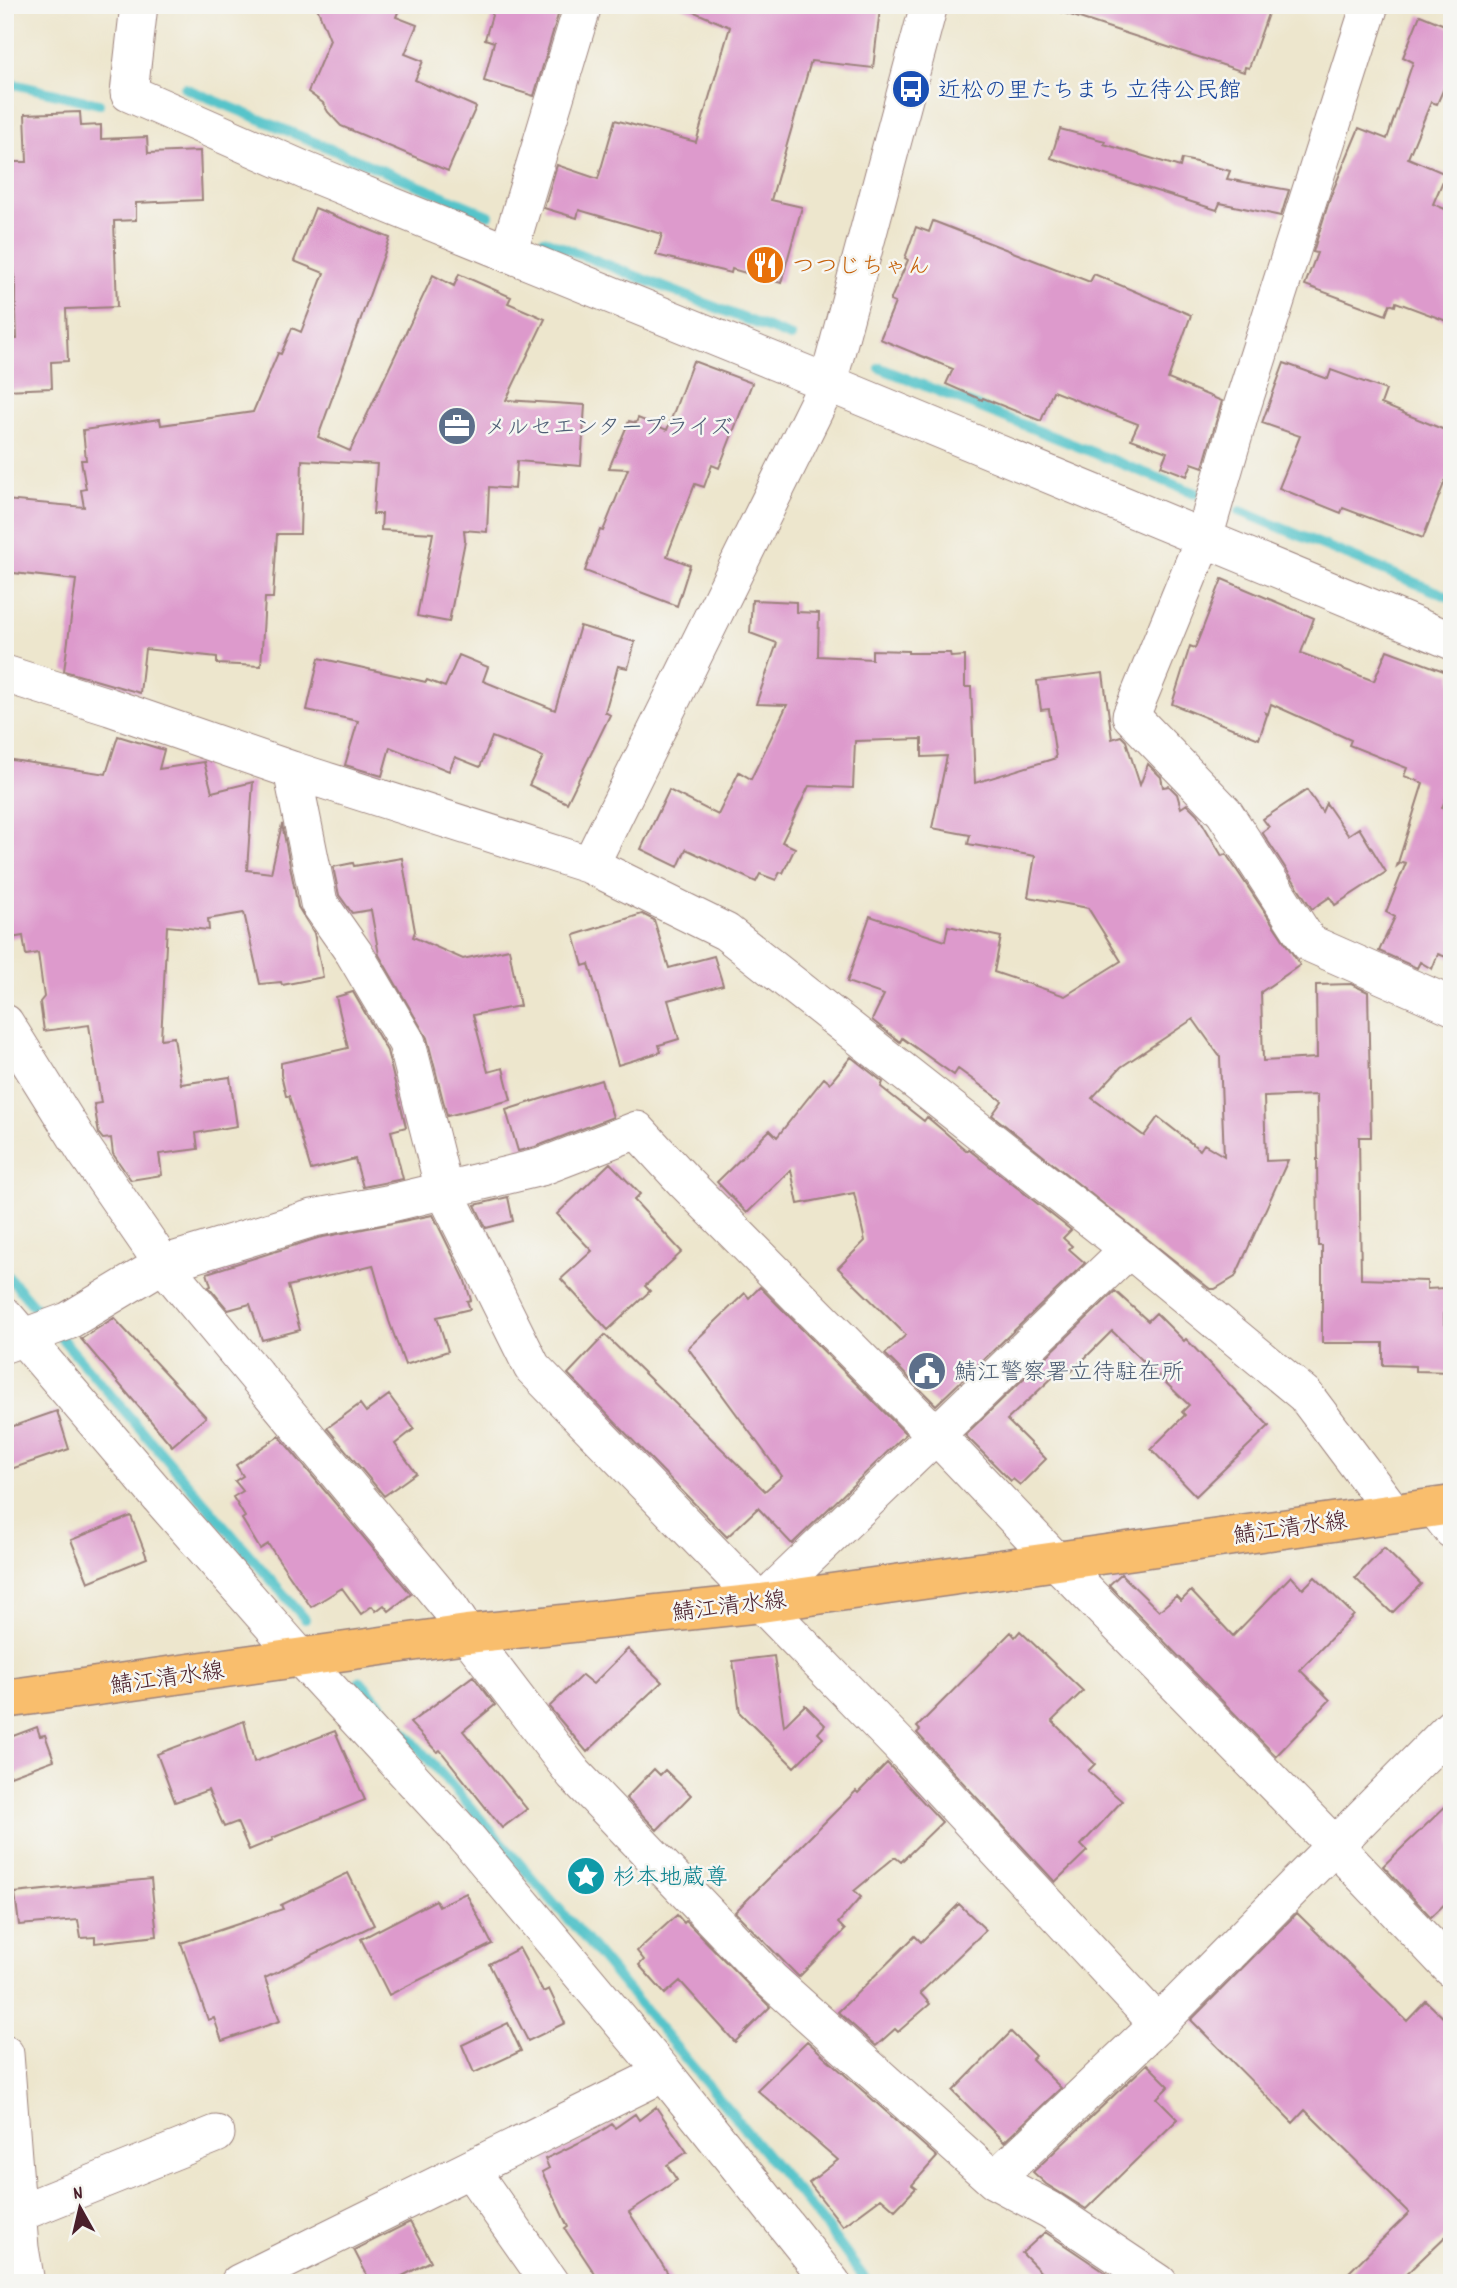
<svg xmlns="http://www.w3.org/2000/svg" width="1457" height="2288" font-family="Dekko,'Klee One',sans-serif">
<style>
.lines{fill:none;stroke-linecap:round;stroke-linejoin:round}
.stream{stroke:#56c4ca;stroke-width:10}
.building{fill:#dd9acc;fill-rule:evenodd}
.minor-casing{stroke:#9c827c;stroke-width:39}
.major-casing{stroke:#9c827c;stroke-width:41}
.minor{stroke:#fff;stroke-width:37}
.major{stroke:#f9be6d;stroke-width:38}
.labels{text-anchor:middle;stroke-width:5;stroke-linejoin:round;paint-order:stroke}
.transit-label{font-size:23px;fill:#164399;stroke:#f6f6f2;text-anchor:start}
.food-label{font-size:23px;fill:#c56008;stroke:#f6f6f2;text-anchor:start}
.service-label{font-size:23px;fill:#4e5e75;stroke:#f6f6f2;text-anchor:start}
.street-label{font-size:23px;fill:#4a1f2b;stroke:#f6f6f2}
.culture-label{font-size:23px;fill:#0d838f;stroke:#f6f6f2;text-anchor:start}
</style>
<rect width="100%" height="100%" fill="#f6f6f2"/>
<filter id="ink" filterUnits="userSpaceOnUse"><feTurbulence type="fractalNoise" baseFrequency=".0143" numOctaves="2"/><feDisplacementMap in="SourceGraphic" scale="14" xChannelSelector="R" yChannelSelector="G"/><feConvolveMatrix kernelMatrix="1 2 1 2 8 2 1 2 1" color-interpolation-filters="sRGB"/></filter>
<filter id="wash" filterUnits="userSpaceOnUse"><feTurbulence type="fractalNoise" baseFrequency=".00686" numOctaves="4" result="noise"/><feDisplacementMap in="SourceGraphic" scale="28" xChannelSelector="R" yChannelSelector="G"/><feGaussianBlur stdDeviation="1.57" result="paint"/><feColorMatrix in="noise" values="0 0 0 0 0 0 0 0 0 0 0 0 0 0 0 0 0 1.4 0 .05"/><feComposite in="paint" operator="in"/></filter>
<g filter="url(#wash)">
<rect width="100%" height="100%" fill="#ede6cd"/>
<g class="lines">
<!-- stream -->
<path class="stream" d="M5,82L99,104
M185,88L489,215
M544,240L791,337
M880,368L1195,493
M1240,511L1452,598
M5,1273L47,1321
M57,1333L305,1619
M360,1681L582,1935L821,2220L868,2283"/>
</g>
<g id="blocks">
<!-- building -->
<path class="building" d="M316,5H401L396,17L417,25L405,54L423,61L415,80L476,107L448,171L341,126L328,112L323,103L308,92L330,40Z
M495,5H561L534,96L484,81L494,42L485,39Z
M678,5H848L880,9L873,68L811,61L771,200L802,207L781,283L732,269L731,273L656,255L662,234L579,210L577,218L544,208L557,165L598,179L615,120L696,142L730,27Z
M1058,5H1271L1249,68L1245,67L1244,72L1058,11Z
M1420,15L1452,28V70L1437,104L1431,102L1408,158L1446,174L1433,204L1452,212V323L1396,302L1395,306L1390,304L1386,315L1305,285L1317,253L1313,252L1331,195L1359,128L1387,139L1413,62L1403,57Z
M80,112L81,126L101,125V139L147,137L148,153L200,151L202,200L136,203V220L114,221L117,307L66,309L68,361L51,362L52,388L5,390V339H17L14,263H5V162H27L25,114Z
M1060,129L1105,141L1104,144L1180,167L1182,159L1196,162L1230,171L1227,179L1289,190L1281,216L1220,203L1217,210L1051,158Z
M315,208L390,238L318,437L350,451L433,275L454,286L459,274L511,297L508,303L545,319L506,400L585,405L581,466L517,461L515,489L489,487L487,532L464,530L465,541L449,622L417,616L433,533L381,530L382,514H373L377,464L302,460L300,534H277L273,598H265L261,666L217,664V657L145,649L140,693L64,671L76,580L5,572V500L84,507L81,490L86,489L81,460H86L83,430L160,419L161,425L253,412L278,353L281,354L292,328L301,332L324,273L294,261Z
M933,221L1090,282L1094,274L1191,315L1168,379L1222,401L1203,467L1192,463L1187,476L1161,466L1167,452L1131,439L1138,424L1053,391L1041,421L983,398L982,400L946,384L953,369L880,339L895,303L890,301L908,260L905,258L916,227L929,232Z
M693,361L752,383L719,468L712,465L704,487L695,484L667,556L690,565L677,606L585,571L600,530L603,531L628,469L609,468L629,421L636,423L638,418L667,430Z
M1284,363L1328,379L1331,370L1386,390L1381,404L1452,433V483L1445,481L1423,538L1343,508L1341,513L1279,488L1300,436L1262,423Z
M1222,579L1314,618L1301,653L1374,681L1387,650L1452,674V782L1442,808L1452,812V959L1438,954L1432,969L1420,962L1417,968L1379,951L1395,917L1386,912L1406,863L1402,862L1397,866L1423,783L1404,776L1407,768L1349,745L1351,740L1271,704L1268,714L1266,713L1267,715L1259,739L1172,704L1190,646L1195,648Z
M752,600L796,602V612L819,613L818,656L872,659V650L908,651V653H950L951,657L965,656V687H971L975,783L1056,758L1049,709L1041,710L1037,681L1103,673L1112,739L1121,736L1126,741L1140,785L1148,764L1161,777L1163,787L1169,786L1177,794L1181,808L1187,804L1197,814L1222,856L1226,854L1300,965L1261,992L1263,1061L1317,1058L1316,985L1351,984L1368,992L1371,1137H1359L1361,1279L1427,1281V1289L1444,1288V1324H1452V1372L1415,1371V1366L1383,1365V1343H1322V1246H1318L1317,1159H1318L1317,1095L1264,1097L1266,1161L1288,1160L1235,1277L1215,1289H1210L992,1115L1002,1101L958,1069L954,1075L902,1038L900,1042L872,1020L884,995L847,982L870,916L945,941L948,926L1001,937L994,972L1065,996L1121,961L1088,908L1028,897L1035,856L968,844L970,835L932,828L947,756L922,757V739L855,741L853,788L809,786L782,842L795,848L783,873L780,872L776,880L760,874L756,882L686,849L678,867L641,849L669,790L718,815L739,772L751,779L787,705L756,704L777,643L750,633ZM1193,1019L1220,1057L1224,1156L1204,1144L1200,1150L1158,1117L1144,1136L1092,1098L1121,1067Z
M580,626L635,642L628,668L618,666L605,712L610,715L567,803L529,785L543,757L492,737L480,767L455,757L449,771L390,747L382,776L345,765L358,721L307,710L319,658L426,682L427,680L445,687L459,655L488,667L483,681L555,710Z
M118,736L164,750L159,769L204,762L212,792L253,782L247,870L271,873L282,824L298,907L314,933L323,977L282,985L281,982L260,984L244,913L208,919L209,930L167,926L161,1039L174,1037L181,1084L230,1077L237,1126L196,1133L198,1149L159,1154L162,1175L131,1180L113,1154L111,1138L103,1139L99,1134L94,1104L101,1103L89,1025L44,1031L40,1002L44,997L38,953L26,955L23,936L5,939V759L106,774Z
M1307,790L1322,812L1326,803L1348,835L1359,828L1386,872L1335,905L1330,897L1312,909L1262,832L1269,827L1263,819Z
M402,858L415,931L413,937L463,959L509,949L520,1006L473,1015L488,1072L503,1068L511,1100L447,1116L427,1038L379,955L371,910L352,913L339,895L333,867L353,863L354,866Z
M642,914L654,920L669,968L714,956L723,985L668,1000L679,1039L659,1045L661,1052L618,1065L589,964L583,966L574,935Z
M353,992L387,1051L406,1127L391,1131L403,1179L363,1187L355,1159L311,1170L289,1096H286L281,1075V1063L348,1048L336,997Z
M851,1057L883,1082L881,1087L924,1121L927,1117L967,1151L968,1149L1071,1230L1063,1238L1072,1246L1069,1249L1085,1263L936,1405L885,1354L906,1335L838,1268L865,1241L854,1193L798,1204L791,1170L747,1213L717,1182L770,1130L777,1137L824,1078L830,1083Z
M601,1080L613,1117L535,1147L518,1151L506,1110Z
M610,1163L640,1194L634,1200L682,1252L645,1286L650,1291L608,1330L561,1279L592,1251L557,1214Z
M508,1197L513,1221L486,1228L475,1205Z
M433,1215L464,1278L471,1300L467,1301L470,1309L437,1317L448,1351L405,1365L389,1321L373,1265L288,1286L300,1330L262,1340L250,1304L228,1310L209,1287L211,1286L207,1273L318,1238Z
M760,1287L906,1434L792,1544L758,1508L727,1537L568,1374L605,1335L765,1491L782,1476L688,1348L745,1293L749,1298Z
M1115,1291L1148,1321L1156,1313L1184,1341L1186,1339L1269,1426L1196,1496L1151,1449L1185,1415L1182,1412L1189,1405L1112,1331L1072,1371L1066,1365L1007,1420L1046,1459L1020,1485L1013,1479L1011,1481L965,1435Z
M114,1318L206,1417L172,1446L81,1339Z
M389,1395L414,1429L395,1444L416,1473L384,1496L327,1428L360,1404L366,1412Z
M57,1411L69,1449L11,1469L5,1452V1429Z
M279,1436L411,1594L389,1611L384,1605L376,1611L372,1606L361,1614L342,1588L311,1607L268,1544L260,1549L242,1519L245,1517L233,1497L243,1491L235,1481L243,1476L236,1465Z
M131,1516L147,1558L88,1582L71,1540Z
M1384,1548L1421,1584L1392,1613L1355,1578Z
M1121,1574L1159,1611L1176,1596L1181,1601L1191,1591L1233,1636L1291,1576L1303,1589L1315,1577L1354,1615L1300,1670L1330,1700L1276,1756L1109,1585Z
M1020,1631L1083,1691L1052,1721L1095,1764L1088,1771L1122,1801L1081,1845L1087,1851L1055,1882L917,1733L920,1730L917,1727L1011,1632L1015,1637Z
M628,1649L662,1682L587,1752L549,1707L582,1675L593,1684Z
M774,1656L784,1726L805,1705L825,1725L818,1733L823,1738L794,1767L740,1713L733,1661Z
M473,1676L495,1705L463,1731L527,1809L502,1828L440,1750L437,1752L410,1723Z
M244,1721L254,1762L335,1731L365,1800L272,1838L273,1840L249,1850L237,1822L224,1827L208,1790L175,1802L157,1754Z
M37,1727L40,1736L45,1735L54,1760L5,1778V1739Z
M887,1763L942,1822L901,1862L895,1857L854,1891L861,1897L838,1923L845,1930L799,1977L735,1912L856,1791L858,1793Z
M654,1769L660,1775L665,1770L691,1795L657,1830L626,1798Z
M1452,1800V1897L1431,1917L1383,1866Z
M348,1873L374,1925L265,1978L280,2021L222,2041L214,2018L208,2020L181,1943L283,1909L281,1905Z
M151,1879L157,1936L95,1943V1937L81,1938L78,1920L19,1925L15,1893Z
M466,1893L492,1944L389,1995L361,1939L436,1900L439,1906Z
M959,1904L986,1930L920,1993L930,2004L898,2032L895,2029L876,2046L838,2012L915,1936L921,1942Z
M1297,1913L1407,2021L1426,2001L1452,2026V2230L1397,2283H1338L1409,2213L1305,2110L1293,2123L1191,2020Z
M677,1915L684,1923L686,1921L770,2007L735,2042L680,1981L665,1994L639,1965L644,1960L637,1951Z
M519,1948L543,1992L549,1989L565,2023L528,2041L489,1964Z
M508,2023L521,2051L474,2073L462,2045Z
M1011,2032L1035,2056L1032,2059L1061,2088L1004,2142L953,2091Z
M807,2041L937,2157L912,2185L916,2188L895,2210L881,2198L843,2226L809,2183L838,2160L757,2090Z
M1147,2064L1169,2086L1157,2098L1178,2119L1086,2209L1046,2184L1033,2172Z
M656,2107L687,2152L667,2165L677,2180L629,2212L674,2283H601L565,2229L568,2227L542,2172L549,2168L545,2159L597,2134L612,2124L615,2128L635,2114L639,2120Z
M410,2222L431,2261L389,2283H371L354,2250Z
M1045,2232L1112,2277L1117,2283H1051L1022,2253Z"/>
</g>
</g>
<g filter="url(#ink)">
<use href="#blocks" fill-opacity="0" stroke="#9c827c" stroke-width="2"/>
<g class="lines">
<defs>
<path id="minor" d="M139,5L129,93L306,171L828,383L1452,641
M1370,5L1242,407L1204,538L1131,716L1224,812L1309,943L1452,1006
M508,254L583,5
M5,674L110,707L292,770L590,865L726,932L1129,1249L1305,1395L1393,1512
M292,770L319,903L354,953L407,1043L444,1190L532,1367L910,1756L1158,2024
M590,865L828,383L929,5
M5,1023L85,1151L163,1264L450,1608L467,1634L574,1774L771,1980L994,2180L1050,2210L1159,2283
M5,1316L163,1501L301,1658L466,1837L664,2073L832,2283
M5,1344L68,1321L163,1264L313,1218L387,1204L541,1167L637,1130L684,1181L935,1434L1057,1562L1335,1846L1452,1969
M1434,1507L1452,1530
M761,1603L1129,1249
M5,2054L20,2248L26,2283
M470,2169L550,2283
M994,2180L1158,2024L1452,1727
M17,2214L216,2134
M239,2283L664,2073"/>
<path id="major" d="M5,1699L467,1634L761,1603L1452,1505"/>
</defs>
<!-- minor casing -->
<use href="#minor" class="minor-casing"/>
<!-- major casing -->
<use href="#major" class="major-casing"/>
<!-- minor -->
<use href="#minor" class="minor"/>
<!-- major -->
<use href="#major" class="major"/>
</g>
</g>
<!-- icons -->
<defs>
<symbol id="bus-disc" viewBox="-11 -11 22 22"><circle r="9.5" fill="#1a4fb4" stroke="#f6f6f2"/><path d="M-5-6H5V4H4V6H2V4H-2V6H-4V4H-5ZM-3.5-4V0h7V-4ZM-3.5 1.2v1.5H-2V1.2ZM2 1.2v1.5H3.5V1.2Z" fill="#fff"/></symbol>
<symbol id="restaurant-disc" viewBox="-11 -11 22 22"><circle r="9.5" fill="#e8710a" stroke="#f6f6f2"/><path d="M-5-6h1v4h1v-4h1v4h1v-4h1v5L-1.5 .5V6h-2V.5L-5-1ZM5-6V6H3V1.5H1.5Q1.5-4 5-6Z" fill="#fff"/></symbol>
<symbol id="office-disc" viewBox="-11 -11 22 22"><circle r="9.5" fill="#5c6f8a" stroke="#f6f6f2"/><path d="M-6-3h4V-5.5h4V-3h4V5H-6ZM-1-4.5V-3h2v-1.5ZM-6 0V1H6V0Z" fill="#fff"/></symbol>
<symbol id="civic-disc" viewBox="-11 -11 22 22"><circle r="9.5" fill="#5c6f8a" stroke="#f6f6f2"/><path d="M-.6-6.5H3V-4.5H.6V-3L4-1V1h2V6H-6V1h2V-1L-.6-3ZM-1.2 2.5V6h2.4V2.5Z" fill="#fff"/></symbol>
<symbol id="sight-disc" viewBox="-11 -11 22 22"><circle r="9.5" fill="#0f9aa8" stroke="#f6f6f2"/><path d="M0-6L1.8-2.2L6-1.7L2.9 1.2L3.7 5.4L0 3.3L-3.7 5.4L-2.9 1.2L-6-1.7L-1.8-2.2Z" fill="#fff"/></symbol>
</defs>
<g fill-rule="evenodd">
<use href="#bus-disc" x="889" y="67" width="44" height="44"/>
<use href="#restaurant-disc" x="743" y="243" width="44" height="44"/>
<use href="#office-disc" x="435" y="404" width="44" height="44"/>
<use href="#civic-disc" x="905" y="1349" width="44" height="44"/>
<use href="#sight-disc" x="564" y="1854" width="44" height="44"/>
</g>
<g class="labels">
<!-- transit labels -->
<g class="transit-label">
<text x="938" y="97">近松の里たちまち 立待公民館</text>
</g>
<!-- food labels -->
<g class="food-label">
<text x="792" y="273">つつじちゃん</text>
</g>
<!-- service labels -->
<g class="service-label">
<text x="484" y="434">メルセエンタープライズ</text>
<text x="954" y="1379">鯖江警察署立待駐在所</text>
</g>
<!-- street labels -->
<g class="street-label">
<text transform="translate(1290 1527) rotate(-8)" y="8">鯖江清水線</text>
<text transform="translate(729 1605) rotate(-7)" y="8">鯖江清水線</text>
<text transform="translate(167 1677) rotate(-8)" y="8">鯖江清水線</text>
</g>
<!-- culture labels -->
<g class="culture-label">
<text x="613" y="1884">杉本地蔵尊</text>
</g>
</g>
<!-- margin -->
<rect width="1457" height="2288" fill="none" stroke="#f6f6f2" stroke-width="28"/>
<!-- north arrow -->
<g transform="translate(80 2208) rotate(352)" stroke="#f6f6f2" stroke-width="5" paint-order="stroke">
<path d="M0-5L12 26L0 18L-12 26Z" fill="#4a1f2b"/>
<text y="-10" font-size="19" font-weight="bold" text-anchor="middle" fill="#4a1f2b">N</text>
</g>
</svg>
